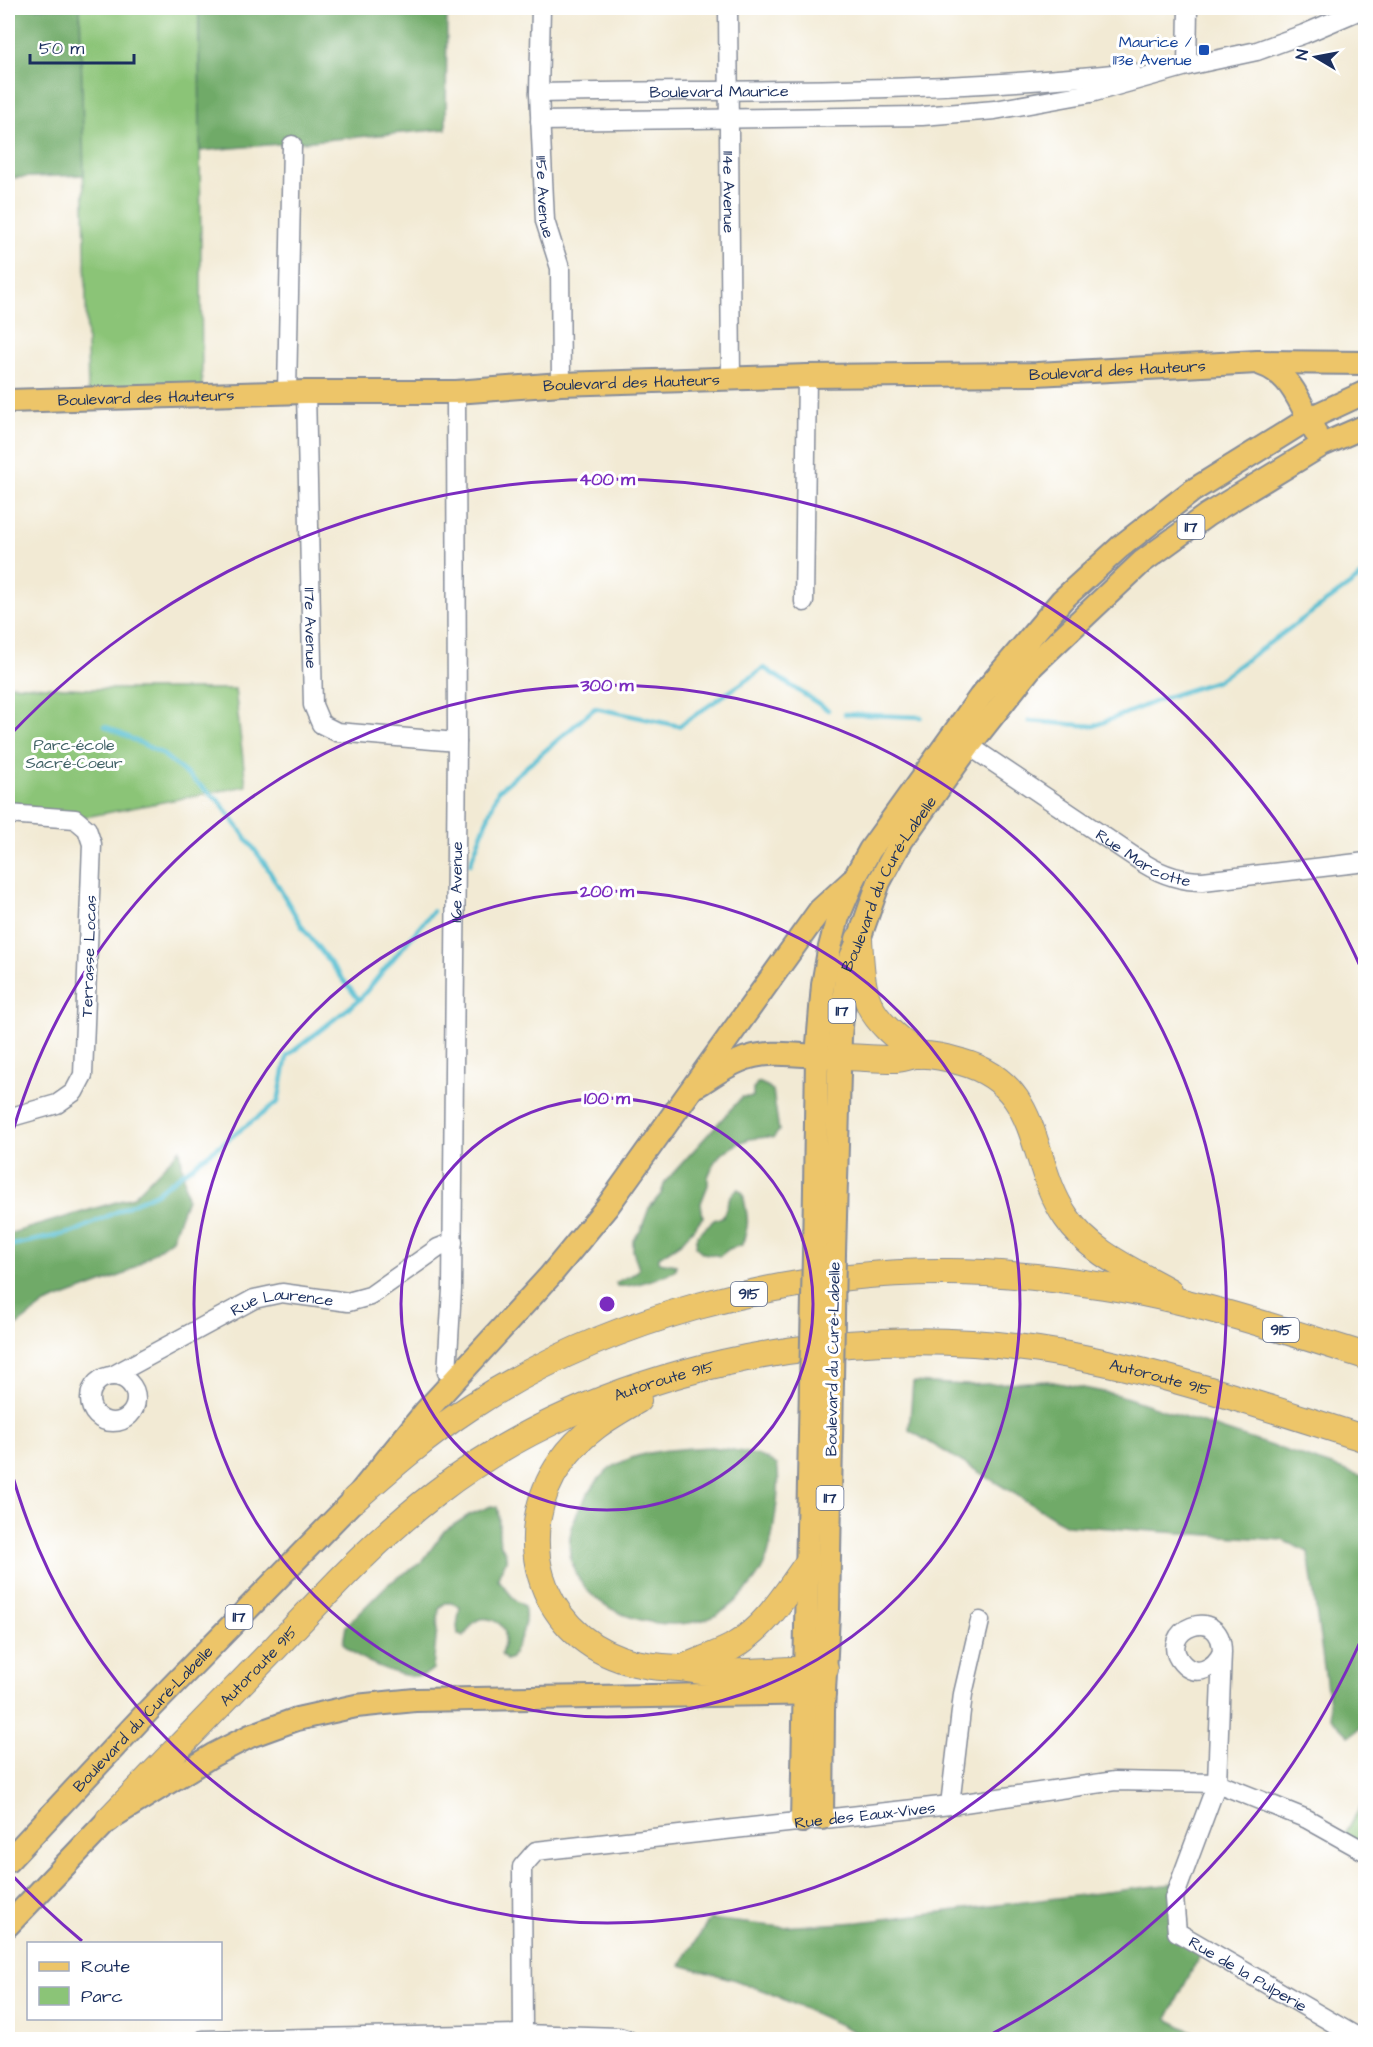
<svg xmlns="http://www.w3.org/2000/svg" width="1373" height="2047" font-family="'Architects Daughter',sans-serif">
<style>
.green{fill:#8bc477;stroke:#537a6a;stroke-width:1.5}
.forest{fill:#70aa68;stroke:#466c63;stroke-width:1.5}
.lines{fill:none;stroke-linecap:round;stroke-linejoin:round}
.stream{stroke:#54bed1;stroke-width:4.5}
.minor-casing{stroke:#868c99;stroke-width:21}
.major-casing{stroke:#868c99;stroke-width:26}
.highway-casing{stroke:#868c99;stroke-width:28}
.minor{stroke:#fff;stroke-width:18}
.major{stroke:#edc569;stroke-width:22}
.highway{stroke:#edc569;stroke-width:26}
.major-bridge-casing{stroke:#868c99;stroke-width:26;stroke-linecap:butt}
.major-bridge{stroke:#edc569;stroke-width:22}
.ring{fill:none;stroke:#7b2cbf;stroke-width:3}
.transit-dot{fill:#1a4fb4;stroke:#fff;stroke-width:2}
.labels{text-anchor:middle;stroke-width:6;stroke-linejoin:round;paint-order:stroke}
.shield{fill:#fff;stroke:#5f6d8e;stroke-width:1.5}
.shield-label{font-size:15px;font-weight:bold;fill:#1b2f5e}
.transit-label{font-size:16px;fill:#164399;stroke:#fff;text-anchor:end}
.street-label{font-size:16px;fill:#1b2f5e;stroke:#fff}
.park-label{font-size:16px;fill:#426367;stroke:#fff}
.centre{fill:#7b2cbf;stroke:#fff;stroke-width:3}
.ring-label{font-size:18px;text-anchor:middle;font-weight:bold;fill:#7b2cbf;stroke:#fff;stroke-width:6;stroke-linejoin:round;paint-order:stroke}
</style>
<rect width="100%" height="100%" fill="#fff"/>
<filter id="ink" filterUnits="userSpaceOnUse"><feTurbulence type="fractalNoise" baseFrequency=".0167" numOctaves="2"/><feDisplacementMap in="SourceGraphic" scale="12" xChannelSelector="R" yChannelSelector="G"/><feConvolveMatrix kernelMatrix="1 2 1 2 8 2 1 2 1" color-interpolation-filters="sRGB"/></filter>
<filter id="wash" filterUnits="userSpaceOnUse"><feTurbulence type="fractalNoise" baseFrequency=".008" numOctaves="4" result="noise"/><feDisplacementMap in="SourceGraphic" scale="24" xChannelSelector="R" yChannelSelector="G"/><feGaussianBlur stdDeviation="1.35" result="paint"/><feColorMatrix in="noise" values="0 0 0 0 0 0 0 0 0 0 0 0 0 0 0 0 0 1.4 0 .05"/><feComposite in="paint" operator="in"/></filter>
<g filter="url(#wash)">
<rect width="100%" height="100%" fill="#f2ead4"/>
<!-- green -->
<path class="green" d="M80,8H199L202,393L88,396Z
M8,685L89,689H235L246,786L75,819L8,814Z
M1365,1799V1852L1342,1839Z"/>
<!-- forest -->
<path class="forest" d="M8,8H80L84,175L8,178Z
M199,8H447L446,129L200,151Z
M758,1082L767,1086L773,1091L779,1131L773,1138L768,1137L749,1139L737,1144L722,1153L715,1161L708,1177V1185L701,1203L703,1217L682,1242L659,1257V1262L676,1265V1269C665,1277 631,1288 617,1286L616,1283C625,1276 632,1278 639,1269L633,1251V1240L641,1230L649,1208L661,1194L665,1182L742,1097H753V1089Z
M180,1149L187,1199L172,1239L125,1274L45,1304L8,1332V1234L133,1197Z
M738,1189L743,1193C747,1217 751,1220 742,1245L729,1249L720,1256L703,1253L696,1247L697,1235L714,1220L722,1217C728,1208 727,1195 738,1189Z
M1048,1381L1119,1395L1365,1477V1725L1349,1736L1331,1718L1308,1552L1282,1540L1066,1525L909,1430L913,1382L967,1385Z
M711,1447C733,1450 759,1452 777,1465C782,1483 772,1546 765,1563C761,1571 756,1580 750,1586C738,1600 724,1614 707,1619C634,1641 534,1587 582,1504C592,1486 603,1470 622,1462C649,1449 682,1449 711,1447Z
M491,1506L497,1507C501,1518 497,1530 500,1542C502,1549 508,1553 506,1561C503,1569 500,1568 498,1579L515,1600L524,1606C529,1624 519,1642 511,1658L506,1660L501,1654C502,1648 506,1641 505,1635C505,1622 485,1614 475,1622C470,1626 467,1633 463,1637L458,1634L457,1626L460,1606L452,1603H445L439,1609L433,1669C429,1672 426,1675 421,1676C401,1679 355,1659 343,1643L346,1626L388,1584L422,1562L444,1531L469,1515Z
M1180,1883L1176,1933L1203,1949L1167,2019L1207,2039H871L767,1992L732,1979L680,1965L710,1919L782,1927L859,1922Z"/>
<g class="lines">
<!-- stream -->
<path class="stream" d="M845,714L921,717
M1029,721L1094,726L1164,698L1217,681L1366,573
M105,726L161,753L219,801L265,864L303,928L359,1000
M470,864L498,791L595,708L679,726L764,668L828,710
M8,1246L74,1232L156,1193L278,1102L287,1056L359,1000L433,911"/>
</g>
</g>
<g filter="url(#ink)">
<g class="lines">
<defs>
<g id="minor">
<path id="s1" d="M541,8L539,93L545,221L560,268L561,384"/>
<path id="s2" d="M728,8L731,378"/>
<path d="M1187,66L1188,8"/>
<path id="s3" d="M539,93C736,89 935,94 1132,72"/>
<path d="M540,121L922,116L995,110L1091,93L1187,66L1257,51L1304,34L1365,8"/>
<path d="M287,392L292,145"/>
<path id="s4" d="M306,392L313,705L321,724L337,732L457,742"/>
<path d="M804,602L807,376"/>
<path id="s5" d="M959,739L1145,864C1163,875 1182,881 1203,881L1366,862"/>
<path d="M8,814L75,819L87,829L92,844L83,1075L74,1092L57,1104L8,1118"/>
<path id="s6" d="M447,1372L452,1289L457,742L456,392"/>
<circle cx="113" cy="1399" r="23"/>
<path id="s7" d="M112,1376L254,1299L282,1293L348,1302L370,1296L438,1248L453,1242"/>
<path id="s8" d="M1222,1652C1215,1668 1196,1679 1182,1663C1154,1631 1222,1602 1222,1652L1217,1783L1174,1898L1177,1932L1354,2035L1366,2037"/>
<path d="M950,1805L963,1694L980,1621"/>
<path id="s9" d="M523,2034L522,1867L536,1851L950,1805L1115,1781L1217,1783L1307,1819L1366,1852"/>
<path d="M203,2040L523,2034L619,2037L628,2040"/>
</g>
<g id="major">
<path d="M1261,364C1292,374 1301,405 1315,432"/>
<path id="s10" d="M8,401L306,392H456L561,384L807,376L1037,374L1257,362L1366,363"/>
<path d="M698,1085C711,1077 724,1067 739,1061C768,1048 801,1056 831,1057"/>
<path id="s11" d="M834,1253L840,1037L847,966L859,939L879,882L902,840L969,746L1033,665L1142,562L1207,515L1322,445L1366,426"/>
<path d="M814,1255L817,1056L823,985L829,951L838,917L854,879L870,850L980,697L1062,600L1120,547L1192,491L1308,419L1366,392"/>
<path d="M822,1818L823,1711L828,1615L832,1381"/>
<path d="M802,1821L811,1384"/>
<path id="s12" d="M8,1861L148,1711L355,1499L426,1411L549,1277L607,1207L820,910L854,879"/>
<path d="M8,1925L109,1819L213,1755L250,1736L297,1719L356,1706L415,1700L824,1693"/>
</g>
<g id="highway">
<path d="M859,939C863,1005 865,1014 919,1055"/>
<path d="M839,1057C857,1057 875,1059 894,1059C901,1059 909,1056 916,1055C930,1054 948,1058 961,1062C1044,1085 1027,1160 1066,1217C1090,1253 1132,1270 1169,1291"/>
<path d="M638,1400C608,1417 581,1433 561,1462C511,1533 538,1631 621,1659C641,1666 659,1667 680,1668C690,1669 701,1672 711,1672C749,1674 787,1669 825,1669"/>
<path d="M355,1499C391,1467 428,1435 469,1408C606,1318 785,1271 948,1272C1000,1272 1052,1278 1104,1286C1193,1300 1280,1329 1366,1356"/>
<path d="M685,1667C700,1660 717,1655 732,1647C766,1627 785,1595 807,1564"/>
<path id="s13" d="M109,1819C164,1762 220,1705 275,1648C326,1594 377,1538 436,1493C598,1367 838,1320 1039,1350C1151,1367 1258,1405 1366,1439"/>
</g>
</defs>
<!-- minor casing -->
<use href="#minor" class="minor-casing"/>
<!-- major casing -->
<use href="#major" class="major-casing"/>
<!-- highway casing -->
<use href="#highway" class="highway-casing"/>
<!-- minor -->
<use href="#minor" class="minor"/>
<!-- major -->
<use href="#major" class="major"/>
<!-- highway -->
<use href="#highway" class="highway"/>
<defs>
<path id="major-bridge" d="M832,1381L834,1253
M811,1384L814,1255"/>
</defs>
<!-- major-bridge casing -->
<use href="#major-bridge" class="major-bridge-casing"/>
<!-- major-bridge -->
<use href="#major-bridge" class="major-bridge"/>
</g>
</g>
<!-- distance rings -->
<g class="ring">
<circle cx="607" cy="1304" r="206"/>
<circle cx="607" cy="1304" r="413"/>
<path d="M8 1149A619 619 0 1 1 8 1459"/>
<path d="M1364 1633A825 825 0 0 1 982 2039M82 1941A825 825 0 0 1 9 1872M9 736A825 825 0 0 1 1364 975"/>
</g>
<!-- markers -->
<rect class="transit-dot" x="1198" y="44" width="12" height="12" rx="3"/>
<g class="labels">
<!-- shield labels -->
<g class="shield">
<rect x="1177.5" y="515" width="27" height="24" rx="4.5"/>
<rect x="828.5" y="999" width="27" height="24" rx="4.5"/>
<rect x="731" y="1282" width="36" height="24" rx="4.5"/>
<rect x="1263" y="1318" width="36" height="24" rx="4.5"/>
<rect x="816.5" y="1486" width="27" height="24" rx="4.5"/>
<rect x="225.5" y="1605" width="27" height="24" rx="4.5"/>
</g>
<g class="shield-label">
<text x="1191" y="532">117</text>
<text x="842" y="1016">117</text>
<text x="749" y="1299">915</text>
<text x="1281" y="1335">915</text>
<text x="830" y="1503">117</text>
<text x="239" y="1622">117</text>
</g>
<!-- transit labels -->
<g class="transit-label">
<text x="1192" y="47">Maurice /<tspan x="1192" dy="18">113e Avenue</tspan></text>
</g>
<!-- street labels -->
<g class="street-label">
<text dy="6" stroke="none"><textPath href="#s3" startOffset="180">Boulevard Maurice</textPath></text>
<text dy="6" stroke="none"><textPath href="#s2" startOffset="184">114e Avenue</textPath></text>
<text dy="6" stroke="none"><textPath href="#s1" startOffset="189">115e Avenue</textPath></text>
<text dy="6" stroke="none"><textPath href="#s10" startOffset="1110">Boulevard des Hauteurs</textPath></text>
<text dy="6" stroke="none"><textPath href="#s10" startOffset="624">Boulevard des Hauteurs</textPath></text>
<text dy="6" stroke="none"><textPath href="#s10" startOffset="138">Boulevard des Hauteurs</textPath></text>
<text dy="6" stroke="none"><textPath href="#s4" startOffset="236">117e Avenue</textPath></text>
<text dy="6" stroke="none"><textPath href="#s5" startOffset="220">Rue Marcotte</textPath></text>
<text dy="6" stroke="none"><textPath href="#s6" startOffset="490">116e Avenue</textPath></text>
<text dy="6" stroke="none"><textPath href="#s11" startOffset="380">Boulevard du Curé-Labelle</textPath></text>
<text transform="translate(88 956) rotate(-88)" y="6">Terrasse Locas</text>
<text dy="6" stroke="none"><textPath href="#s7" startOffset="189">Rue Laurence</textPath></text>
<text transform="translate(832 1359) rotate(-89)" y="6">Boulevard du Curé-Labelle</text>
<text dy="6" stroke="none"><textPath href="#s13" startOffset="1222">Autoroute 915</textPath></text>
<text dy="6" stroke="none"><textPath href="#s13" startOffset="718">Autoroute 915</textPath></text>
<text dy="6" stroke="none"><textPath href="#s13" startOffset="214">Autoroute 915</textPath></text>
<text dy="6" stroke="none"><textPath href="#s12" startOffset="196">Boulevard du Curé-Labelle</textPath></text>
<text dy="6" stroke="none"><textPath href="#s9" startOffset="519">Rue des Eaux-Vives</textPath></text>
<text dy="6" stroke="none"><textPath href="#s8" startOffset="514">Rue de la Pulperie</textPath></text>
</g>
<!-- park labels -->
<g class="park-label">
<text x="74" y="750">Parc-école<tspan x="74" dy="18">Sacré-Coeur</tspan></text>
</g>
</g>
<circle cx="607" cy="1304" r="9" class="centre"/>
<g class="ring-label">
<text x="607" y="485">400 m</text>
<text x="607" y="691">300 m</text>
<text x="607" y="897">200 m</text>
<text x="607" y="1104">100 m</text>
</g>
<!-- margin -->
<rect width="1373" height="2047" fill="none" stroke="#fff" stroke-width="30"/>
<!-- legend -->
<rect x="27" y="1942" width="195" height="78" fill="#ffffff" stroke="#a4acbf" stroke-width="1.5"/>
<rect x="39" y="1962" width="30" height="9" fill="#edc569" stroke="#a4acbf" stroke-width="1.5"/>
<text x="81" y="1972" font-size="18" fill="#1b2f5e">Route</text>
<rect x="39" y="1987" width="30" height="18" fill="#8bc477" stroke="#a4acbf" stroke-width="1.5"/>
<text x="81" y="2002" font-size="18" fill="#1b2f5e">Parc</text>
<!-- north arrow -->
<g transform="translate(1316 57) rotate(280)" stroke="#ffffff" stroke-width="4.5" paint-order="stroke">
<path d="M0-4.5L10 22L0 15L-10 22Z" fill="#1b2f5e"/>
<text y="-9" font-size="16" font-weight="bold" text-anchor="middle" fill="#1b2f5e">N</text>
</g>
<!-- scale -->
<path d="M30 54v9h104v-9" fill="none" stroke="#1b2f5e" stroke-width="3"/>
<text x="39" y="54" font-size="18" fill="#1b2f5e" stroke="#ffffff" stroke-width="4.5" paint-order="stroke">50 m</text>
</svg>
